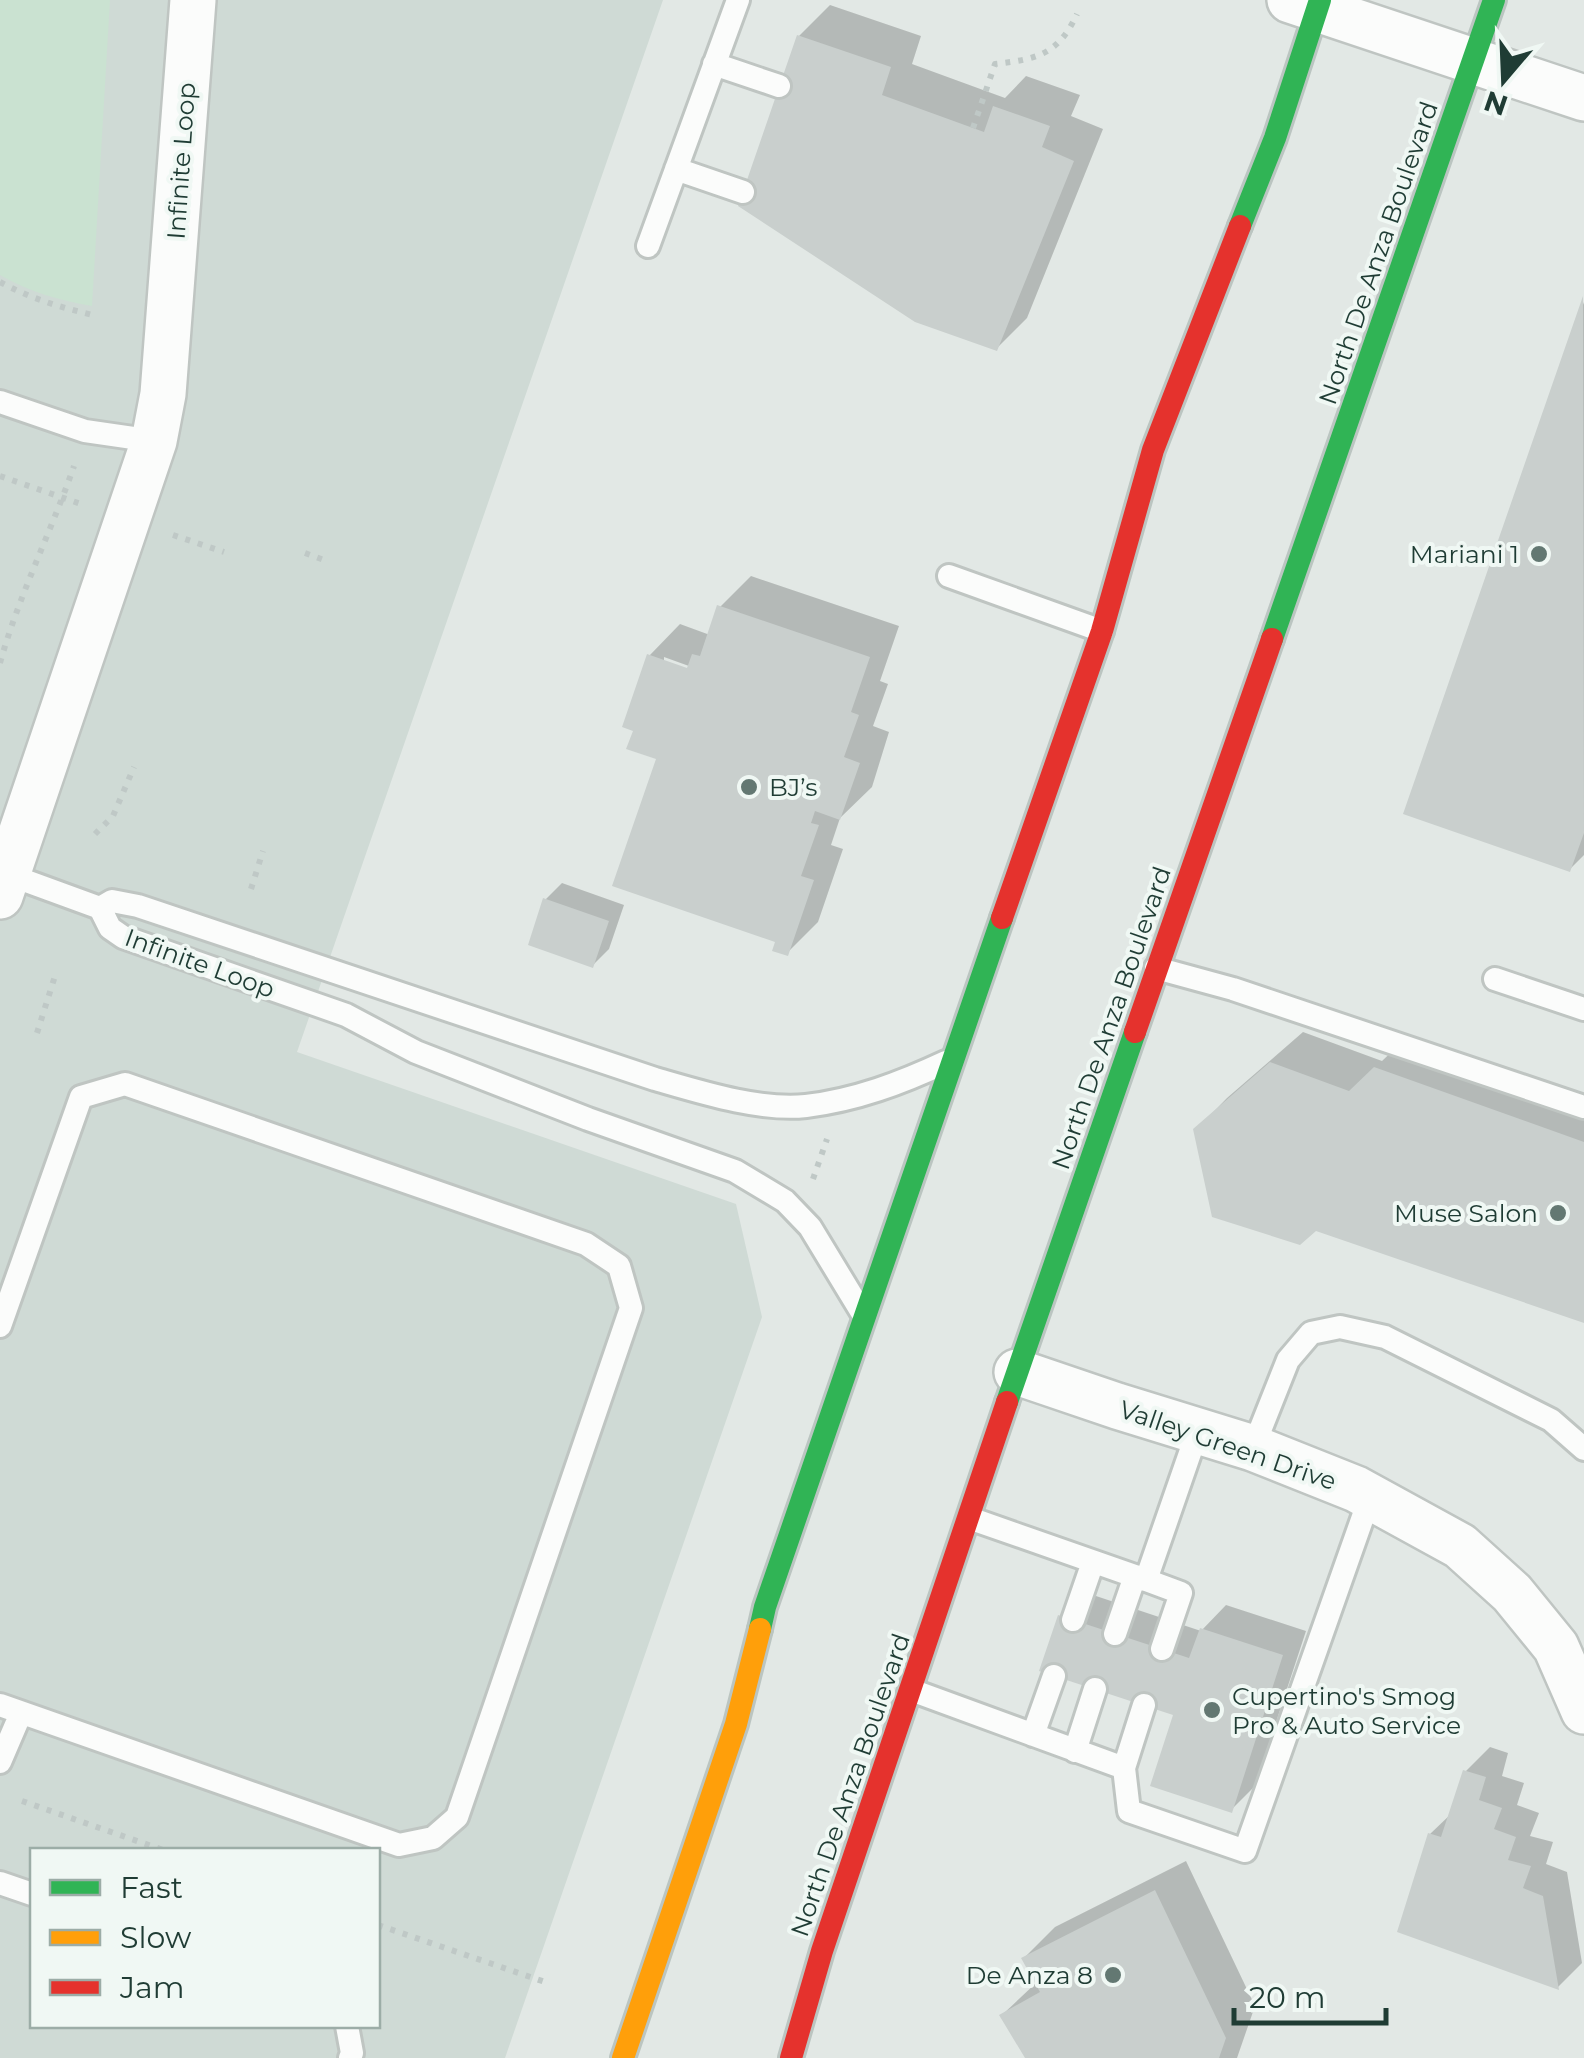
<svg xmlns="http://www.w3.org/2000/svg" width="1584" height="2058" font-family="Montserrat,sans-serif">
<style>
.built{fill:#cfdad5;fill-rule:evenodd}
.green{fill:#cae2d1}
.shadow{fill:#0003;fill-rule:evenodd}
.building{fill:#c9cfcd}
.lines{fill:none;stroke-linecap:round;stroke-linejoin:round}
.lane-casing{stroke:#bfc5c2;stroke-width:28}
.street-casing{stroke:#bfc5c2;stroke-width:50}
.fast-casing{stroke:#bbc5c1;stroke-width:28}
.slow-casing{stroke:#bbc5c1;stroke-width:28}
.jam-casing{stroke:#bbc5c1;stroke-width:28}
.path{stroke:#bfc8c6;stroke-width:6;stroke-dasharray:5 8;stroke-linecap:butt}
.lane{stroke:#fbfcfb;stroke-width:22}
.street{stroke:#fbfcfb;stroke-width:45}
.fast{stroke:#30b455;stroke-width:22}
.slow{stroke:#ff9f0a;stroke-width:22}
.jam{stroke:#e5322d;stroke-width:22}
.poi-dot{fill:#637872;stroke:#f0f8f4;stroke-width:4}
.labels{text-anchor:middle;stroke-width:8;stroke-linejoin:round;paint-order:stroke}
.street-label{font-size:25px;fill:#1f3c34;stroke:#f0f8f4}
.poi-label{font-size:25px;fill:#1f3c34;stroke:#f0f8f4;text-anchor:end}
</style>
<rect width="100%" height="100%" fill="#e2e8e5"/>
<!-- built -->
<path class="built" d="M0,0H663L297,1052L736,1204L762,1317L505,2058H0ZM32,1850H378V2026H32Z"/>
<!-- green -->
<path class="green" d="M0,0H110L92,306C58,300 30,292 0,275Z"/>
<!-- shadow -->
<path class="shadow" d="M830,5L921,36L912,64L1005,98L1026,76L1080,95L1071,116L1103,129L1027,318L996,349L799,36Z
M1584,302V855L1570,869L1406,812Z
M751,576L899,626L880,681L888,684L873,726L889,732L872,787L840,818L831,845L843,849L818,922L787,953L659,758L649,656L680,624L710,635L720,607ZM664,657L700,670L698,675L664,663Z
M562,883L624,905L609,949L593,965L545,900Z
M1303,1032L1382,1061L1407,1037L1584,1100V1321L1196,1130L1227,1098Z
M1084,1592L1201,1631L1226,1605L1306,1631L1255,1786L1231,1810L1176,1714L1060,1616Z
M1490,1747L1508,1753L1502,1776L1524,1783L1517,1805L1539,1813L1530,1836L1553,1842L1546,1864L1567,1872L1582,1963L1558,1987L1430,1834L1452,1813L1466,1771Z
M1186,1861L1255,2006L1237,2058H1028L1002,2015L1037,1982L1024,1958L1055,1927Z"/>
<!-- building -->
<path class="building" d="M797,35L891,67L882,95L984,132L993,106L1050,126L1042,147L1074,161L997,351L915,322L738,206Z
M1583,296L1584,833L1570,872L1403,814Z
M717,605L870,657L851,712L859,715L844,757L860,763L840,820L815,811L811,823L819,825L801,876L814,880L788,956L772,951L775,942L612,886L656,759L626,749L633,731L622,727L647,654L687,668L692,654L700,656Z
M543,898L609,921L593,968L528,945Z
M1270,1062L1349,1091L1374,1067L1584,1142V1323L1316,1231L1300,1245L1212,1217L1193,1129Z
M1058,1615L1189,1658L1200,1628L1283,1655L1232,1813L1150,1786L1173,1715L1039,1671Z
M1463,1770L1486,1777L1479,1800L1502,1808L1494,1829L1516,1837L1508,1860L1531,1866L1523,1888L1543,1896L1559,1990L1397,1932L1428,1833L1441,1837Z
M1155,1890L1226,2038L1219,2058H1025L999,2015L1040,1992L1021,1958Z"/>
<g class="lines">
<defs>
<path id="lane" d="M714,64L779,86
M676,169L743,192
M648,246L738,0
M0,402L85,431L154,441
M949,576L1102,631
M7,874L100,908
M100,908L112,901L138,906L655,1079C700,1092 760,1111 806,1106C856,1100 901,1083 946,1062
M100,908L110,928L123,937L346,1015L416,1052L588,1119L735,1171L785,1201L810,1227L861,1311
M1156,968L1233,989L1584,1107
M1495,979L1584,1009
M0,1326L81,1097L125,1084L586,1244L619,1266L631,1308L457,1817L433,1838L399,1845L0,1705
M1253,1448L1288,1360L1311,1333L1340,1327L1385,1337L1551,1420L1584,1449
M969,1518L1146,1580L1198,1430
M1146,1580L1181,1593L1162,1649
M1073,1620L1093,1562
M1115,1634L1135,1576
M911,1690L1124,1768L1129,1811L1245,1851L1370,1497
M1033,1735L1054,1676
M1075,1751L1095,1689
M0,1762L21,1713
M1124,1768L1144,1705
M0,1883L32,1894
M347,2026L352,2053L350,2058"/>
<path id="street" d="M1290,0L1584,98
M0,896L154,441L163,394L193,0
M1017,1372L1117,1406L1253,1448L1356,1489L1460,1546L1512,1593L1556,1647L1584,1711"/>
<path id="fast" d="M1240,226L1275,138L1320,0
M1272,639L1494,0
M1007,1402L1135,1032
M760,1629L765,1607L1002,918"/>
<path id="slow" d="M623,2058L736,1724L760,1629"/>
<path id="jam" d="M1002,918L1102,631L1153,450L1240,226
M1135,1032L1272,639
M791,2058L822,1951L1007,1402"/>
</defs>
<!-- lane casing -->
<use href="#lane" class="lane-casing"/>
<!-- street casing -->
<use href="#street" class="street-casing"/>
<!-- fast casing -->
<use href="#fast" class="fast-casing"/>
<!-- slow casing -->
<use href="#slow" class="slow-casing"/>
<!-- jam casing -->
<use href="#jam" class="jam-casing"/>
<!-- path -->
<path class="path" d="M973,128L995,64C1037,59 1058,55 1077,14
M0,282C31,299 63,308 97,316
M0,476L81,504
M173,535L224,552
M305,553L324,560
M0,663C19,595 51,532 74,466
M95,834L113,816L134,767
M251,889L263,851
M37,1033L55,976
M813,1179L827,1139
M22,1801L163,1850
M378,1925L548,1983"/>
<!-- lane -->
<use href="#lane" class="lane"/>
<!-- street -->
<use href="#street" class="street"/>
<!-- fast -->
<use href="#fast" class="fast"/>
<!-- slow -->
<use href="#slow" class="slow"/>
<!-- jam -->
<use href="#jam" class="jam"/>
</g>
<!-- markers -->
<g class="poi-dot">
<circle cx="1539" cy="554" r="10"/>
<circle cx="749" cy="787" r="10"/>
<circle cx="1558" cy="1213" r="10"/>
<circle cx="1212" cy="1710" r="10"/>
<circle cx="1113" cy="1975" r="10"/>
</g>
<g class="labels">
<!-- street labels -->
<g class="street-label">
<text transform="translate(181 161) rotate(-86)" y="9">Infinite Loop</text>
<text transform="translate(1378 253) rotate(-71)" y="9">North De Anza Boulevard</text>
<text transform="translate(200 963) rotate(20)" y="9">Infinite Loop</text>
<text transform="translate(1111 1018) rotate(-71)" y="9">North De Anza Boulevard</text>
<text transform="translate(1228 1445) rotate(19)" y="9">Valley Green Drive</text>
<text transform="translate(850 1785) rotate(-71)" y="9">North De Anza Boulevard</text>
</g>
<!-- poi labels -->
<g class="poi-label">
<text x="1519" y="563">Mariani 1</text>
<text x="769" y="796" text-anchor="start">BJ’s</text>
<text x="1538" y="1222">Muse Salon</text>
<text x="1232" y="1705" text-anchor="start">Cupertino's Smog<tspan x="1232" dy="29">Pro &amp; Auto Service</tspan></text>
<text x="1093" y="1984">De Anza 8</text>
</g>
</g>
<!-- legend -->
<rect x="30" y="1848" width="350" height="180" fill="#f0f8f4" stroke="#9cada7" stroke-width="2.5"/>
<rect x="50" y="1880" width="50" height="15" fill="#30b455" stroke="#9cada7" stroke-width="2.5"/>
<text x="120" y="1898" font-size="30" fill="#1f3c34">Fast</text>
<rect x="50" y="1930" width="50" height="15" fill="#ff9f0a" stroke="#9cada7" stroke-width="2.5"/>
<text x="120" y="1948" font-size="30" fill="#1f3c34">Slow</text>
<rect x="50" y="1980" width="50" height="15" fill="#e5322d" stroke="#9cada7" stroke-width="2.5"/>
<text x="120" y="1998" font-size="30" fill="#1f3c34">Jam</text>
<!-- north arrow -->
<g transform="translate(1504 80) rotate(199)" stroke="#f0f8f4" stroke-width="8" paint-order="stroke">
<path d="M0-8L18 38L0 25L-18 38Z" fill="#1f3c34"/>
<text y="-15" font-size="28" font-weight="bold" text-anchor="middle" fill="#1f3c34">N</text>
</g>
<!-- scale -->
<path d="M1234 2008v15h152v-15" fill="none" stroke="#1f3c34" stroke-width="5"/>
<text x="1249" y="2008" font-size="30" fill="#1f3c34" stroke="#f0f8f4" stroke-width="8" paint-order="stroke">20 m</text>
</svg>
